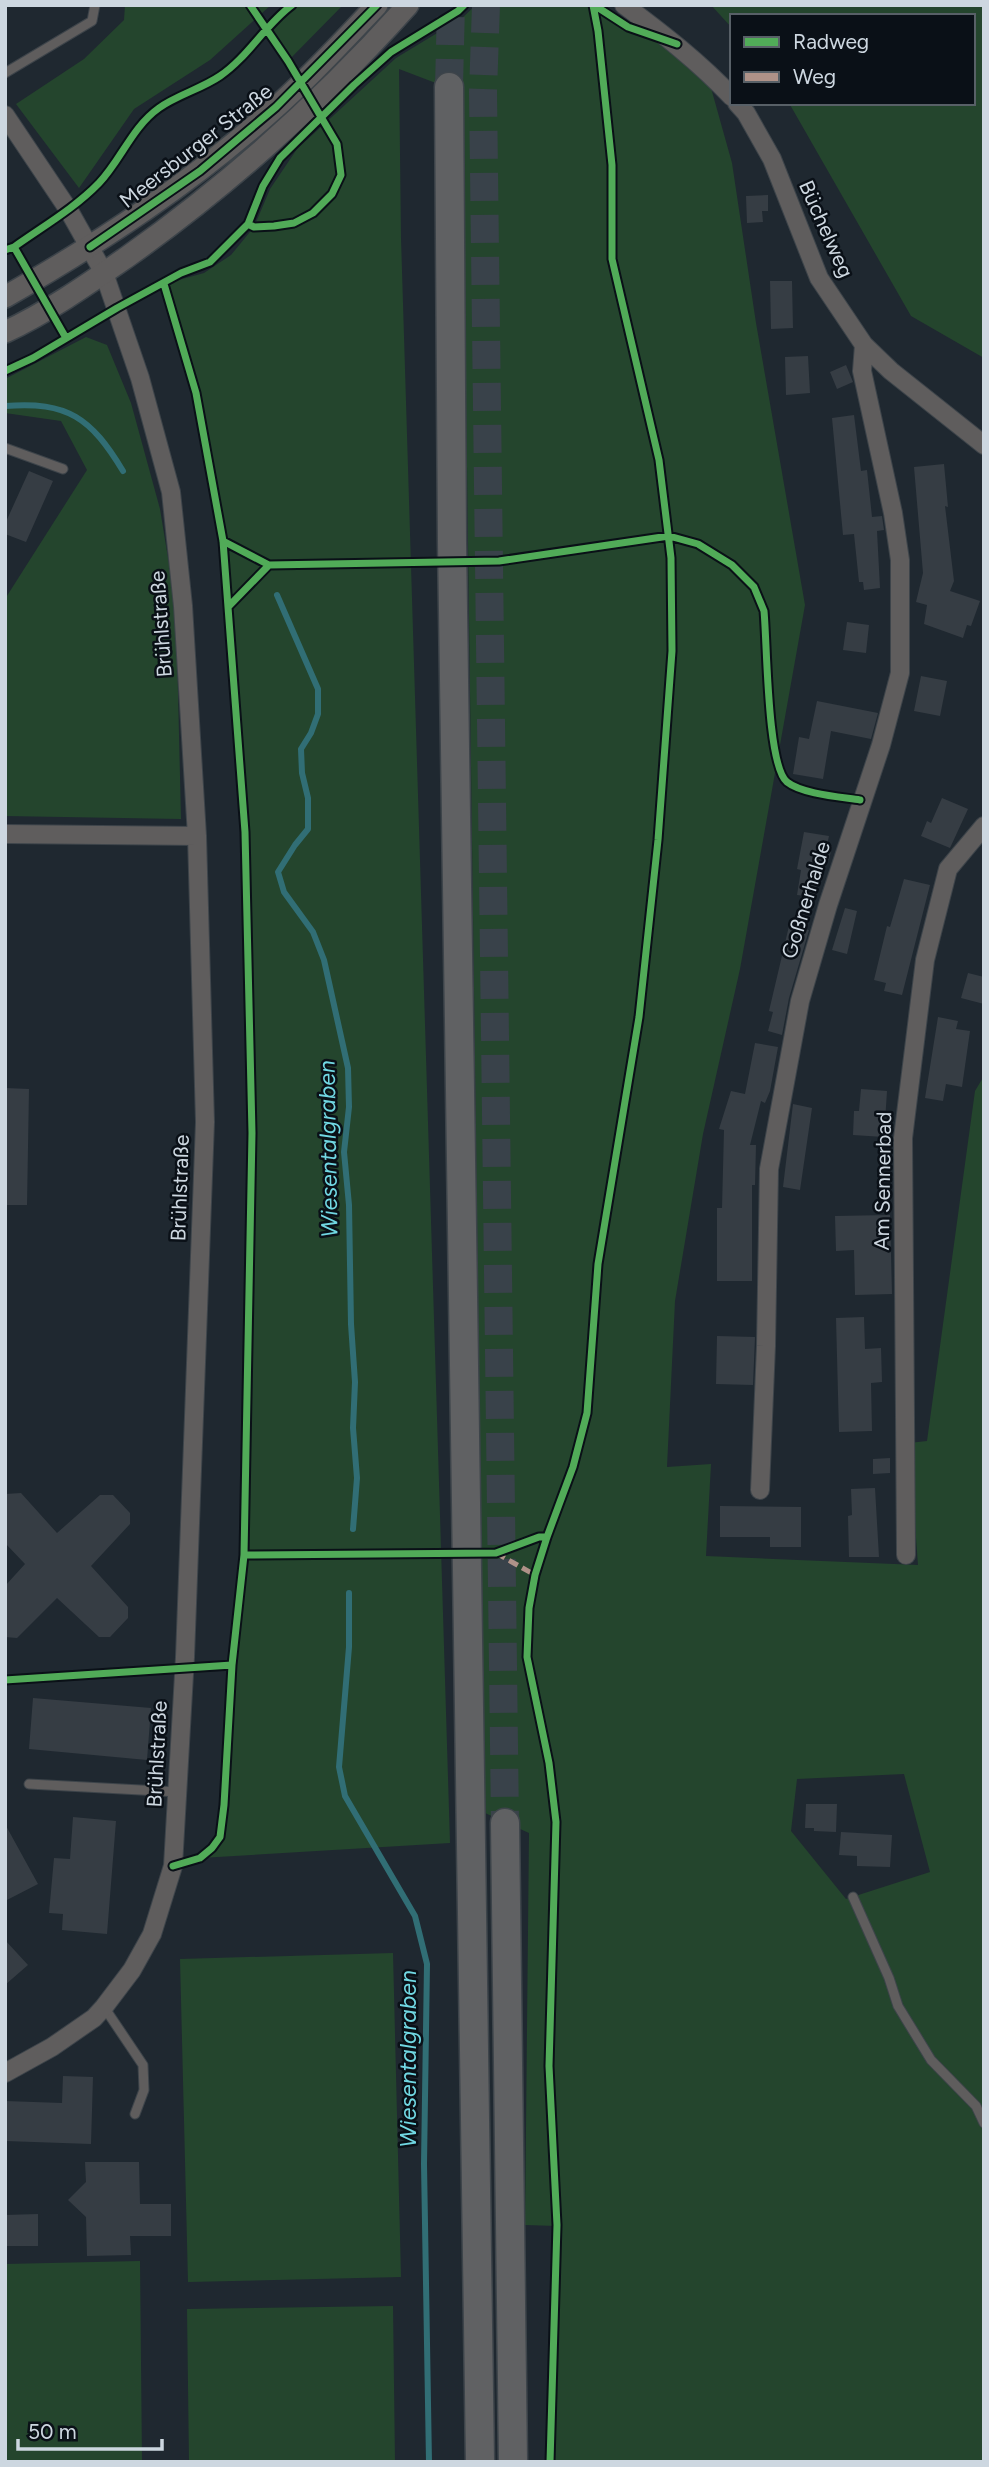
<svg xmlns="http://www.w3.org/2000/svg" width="989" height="2467" font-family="Figtree,sans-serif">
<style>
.green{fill:#24452d;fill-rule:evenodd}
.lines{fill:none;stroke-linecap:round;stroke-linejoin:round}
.stream{stroke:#316e75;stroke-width:6}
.building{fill:#363d44}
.trunk-tunnel{stroke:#39424a;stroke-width:28;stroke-dasharray:28 14;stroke-linecap:butt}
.service-casing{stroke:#3d444a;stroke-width:11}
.minor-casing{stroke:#3d444a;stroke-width:20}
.tertiary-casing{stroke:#3d444a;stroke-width:24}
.trunk-casing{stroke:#3d444a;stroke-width:31}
.service{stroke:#5f5d5d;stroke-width:9}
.minor{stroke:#5f5d5d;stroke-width:18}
.tertiary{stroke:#5f5d5d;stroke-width:21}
.trunk{stroke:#606163;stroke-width:28}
.quiet{stroke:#af9288;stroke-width:5;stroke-dasharray:10 5;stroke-linecap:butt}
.cycleway-casing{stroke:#0a1017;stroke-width:11}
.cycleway{stroke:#51ab58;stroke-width:7}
.labels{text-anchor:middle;stroke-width:5;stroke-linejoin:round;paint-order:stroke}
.street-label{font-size:21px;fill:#cdd7e0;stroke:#0a1017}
.water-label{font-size:23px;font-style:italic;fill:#71d8e3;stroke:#0a1017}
</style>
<rect width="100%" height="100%" fill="#1f2830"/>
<!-- green -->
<path class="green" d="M125,5H271L210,60L134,109L79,188L16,104L84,59L124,20Z
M292,5H343L288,61L268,30Z
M476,5H594L628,27L677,44L706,70L732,163L756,323L805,605L740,969L703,1134L675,1301L667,1467L711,1464L706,1556L918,1565L909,1443L927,1441L975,1091L984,1076V2462H550L557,2226L525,2225L529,1833L485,1813L462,93L399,69L401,238L450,1843L200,1858L212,1848L220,1837L232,1665L244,1555L248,1378L252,1133L245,832L223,541L196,393L164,284L204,273L231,255L254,227L270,189L297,149L396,58L462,18ZM904,1774L930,1872L846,1899L791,1831L797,1779Z
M711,5H984V358L911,316L789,103H973V16H732V28Z
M86,337L107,345L131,403L160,509L176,607L181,819L5,816V599L87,470L61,421L5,413V379Z
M393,1953L401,2277L188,2282L180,1959Z
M140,2261L142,2462H5V2264Z
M393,2306L395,2462H189L187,2309Z"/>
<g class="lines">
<!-- stream -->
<path class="stream" d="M5,406C68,401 91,418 123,471
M277,595L318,689V714L311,733L301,749L302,773L308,798V829L295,845L278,872L284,892L313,932L324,960L348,1068L349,1107L344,1152L349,1205L351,1324L355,1382L353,1428L357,1478L353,1529
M349,1593V1647L339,1767L345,1796L415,1916L427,1964L424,2164L429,2462"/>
</g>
<!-- building -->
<path class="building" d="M768,195V211H762L763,222L747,223L746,196Z
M770,281H792L793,328L771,329Z
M808,356L810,393L786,395L785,357Z
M846,365L853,382L837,389L830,372Z
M854,415L861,471L867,470L872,517L882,516L884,530L877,531L880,588L864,590L863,582H859L854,534L843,535L832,418Z
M944,464L948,507L945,506L954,581L950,591L980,601L971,626L967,625L963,638L924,624L927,605L916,602L923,573L914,467Z
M29,471L53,481L26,542L5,534V524Z
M847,622L869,625L866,653L843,650Z
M921,676L947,681L940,716L914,711Z
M817,701L878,713L871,739L831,731L823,779L793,774L799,737L809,739Z
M942,798L968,809L950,848L921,836L927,821L931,823Z
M804,832L829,836L827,845L832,846L829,860L825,859L823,868L820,867L815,897L797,895L801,870L797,869Z
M904,879L930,885L902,995L884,991L886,983L874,980L887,926L890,927Z
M845,908L857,911L847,954L832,950Z
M789,926L809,930L789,998L782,1035L768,1031L773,1012L769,1011Z
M968,973L984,977V1004L961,998Z
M938,1017L958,1021L956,1029L970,1031L962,1087L946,1084L943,1101L925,1098Z
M755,1043L778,1047L770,1091L765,1103L761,1101L750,1145H756L755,1185H752V1281H717V1208H722L724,1130L719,1129L731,1091L745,1094Z
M5,1088L29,1089L27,1205H5Z
M861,1089L887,1091L884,1137L853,1135L854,1111H859Z
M793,1104L812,1108L800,1190L783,1187Z
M890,1215L892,1294L855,1295L854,1250L836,1251L835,1216Z
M864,1317L865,1349L881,1348L882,1382L871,1383L872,1431L839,1432L836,1318Z
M717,1336L755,1337L753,1385L716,1384Z
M890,1458V1473L873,1474V1459Z
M875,1488L879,1557H849L848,1516L852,1515L851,1489Z
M21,1493L57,1533L100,1495H113L130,1513V1524L91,1566L128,1607V1618L110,1637H99L57,1598L17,1638L5,1637V1586L25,1564L5,1543V1494Z
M720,1506L801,1507V1547H770V1537H720Z
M33,1698L151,1708L147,1760L29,1749Z
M806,1804H837L836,1832L814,1831V1828H805Z
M73,1817L116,1821L107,1934L62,1930L63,1914L49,1913L54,1858L70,1859Z
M5,1824L38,1884L5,1901Z
M841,1832L892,1835L890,1867L857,1866V1856L839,1855Z
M5,1940L28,1965L5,1985Z
M63,2076L93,2077L91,2144L5,2141V2101L62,2103Z
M85,2162H139L140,2204H171V2236H130L131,2255L87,2256L86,2217L68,2200L86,2182Z
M38,2214V2246H5V2215Z"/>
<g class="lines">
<!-- trunk-tunnel -->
<path class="trunk-tunnel" d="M486,5L483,92L505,1823
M449,87L451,5"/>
<defs>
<path id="service" d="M5,73L92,21L95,5
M5,448L63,469
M29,1784L178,1792
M853,1897L889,1978L898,2006L931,2060L976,2106L984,2123
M104,2007L143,2065L144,2090L135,2114"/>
<path id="minor" d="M624,5C663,34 699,62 732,97
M737,103L746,113L772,159L819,278L864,345L891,371L984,445
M5,115L68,209L104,273L140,378L171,492L183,606L197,836L205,1122L185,1657L173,1866L152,1934L132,1970L104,2007L94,2018L52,2047L5,2073
M5,834L197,836
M760,1490L766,1346L769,1169L800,1001L828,905L881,745L900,673V560L893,513L862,371L864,345
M906,1555L903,1138L925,960L948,869L984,826"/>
<path id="tertiary" d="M5,297C101,242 193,182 275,108C311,76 344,40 377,5
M5,332C48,312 88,284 127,257C230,184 324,99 408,5"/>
<path id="trunk" d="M449,87L452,542L480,2462
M505,1823L513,2462"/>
</defs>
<!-- service casing -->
<use href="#service" class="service-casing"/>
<!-- minor casing -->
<use href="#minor" class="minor-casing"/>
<!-- tertiary casing -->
<use href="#tertiary" class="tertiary-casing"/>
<!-- trunk casing -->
<use href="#trunk" class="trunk-casing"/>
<!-- service -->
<use href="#service" class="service"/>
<!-- minor -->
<use href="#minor" class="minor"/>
<!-- tertiary -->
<use href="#tertiary" class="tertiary"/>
<!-- trunk -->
<use href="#trunk" class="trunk"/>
<!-- quiet -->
<path class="quiet" d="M496,1553L535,1575"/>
<defs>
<path id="cycleway" d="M594,5L628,27L677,44
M248,224L254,227L274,226L294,223L313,213L332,194L341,175L337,144L288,61L250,5
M14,247L66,338
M90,247L200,171L276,107L377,5
M5,250L14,247C42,227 75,208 99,183C121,160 132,127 159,108C177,95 201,89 220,76C248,57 265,25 292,5
M164,284L196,393L223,541L245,832L252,1133L244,1555L232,1665L224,1805L220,1837L212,1848L200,1858L173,1866
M5,371L33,358L117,308L181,273L210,262L248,224L263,186L280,158L354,85L391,52L458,11L464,5
M223,541L269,565L229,606
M269,565L499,561L669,536L698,544L732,565L754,587L764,611C767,641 767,766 787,782C802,794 841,797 860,800
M244,1555L496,1553L539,1537H547
M5,1680L232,1665
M550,2462L557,2225L549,2066L556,1822L549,1763L527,1657L529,1608L535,1575L547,1537L573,1467L587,1413L598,1264L639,1017L658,840L672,651L671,558L659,460L612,259V165L598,31L593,5"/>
</defs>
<!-- cycleway casing -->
<use href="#cycleway" class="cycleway-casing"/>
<!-- cycleway -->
<use href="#cycleway" class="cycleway"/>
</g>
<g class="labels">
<!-- street labels -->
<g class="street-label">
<text transform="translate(196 146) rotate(-38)" y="7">Meersburger Straße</text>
<text transform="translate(826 229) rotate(66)" y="7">Büchelweg</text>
<text transform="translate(161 624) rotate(-94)" y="7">Brühlstraße</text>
<text transform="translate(806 900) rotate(-73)" y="7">Goßnerhalde</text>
<text transform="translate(883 1181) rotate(-89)" y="7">Am Sennerbad</text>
<text transform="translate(180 1188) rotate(-88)" y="7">Brühlstraße</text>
<text transform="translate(157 1754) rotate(-87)" y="7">Brühlstraße</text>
</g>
<!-- water labels -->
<g class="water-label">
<text transform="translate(328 1149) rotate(-91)" y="8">Wiesentalgraben</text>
<text transform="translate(408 2059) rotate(-90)" y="8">Wiesentalgraben</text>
</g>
</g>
<!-- border -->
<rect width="989" height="2467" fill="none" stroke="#cdd7e0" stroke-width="14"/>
<!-- legend -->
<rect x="730" y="14" width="245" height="91" fill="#0a1017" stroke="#586067" stroke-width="2"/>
<rect x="744" y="37" width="35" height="10" fill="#51ab58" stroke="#586067" stroke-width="2"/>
<text x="793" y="49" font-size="21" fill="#cdd7e0">Radweg</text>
<rect x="744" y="72" width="35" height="10" fill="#af9288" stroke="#586067" stroke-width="2"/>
<text x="793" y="84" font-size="21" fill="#cdd7e0">Weg</text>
<!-- scale -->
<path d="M18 2439v10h144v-10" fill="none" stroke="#cdd7e0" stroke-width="3.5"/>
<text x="28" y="2439" font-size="21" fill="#cdd7e0" stroke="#0a1017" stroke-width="5" paint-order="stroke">50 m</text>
</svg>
